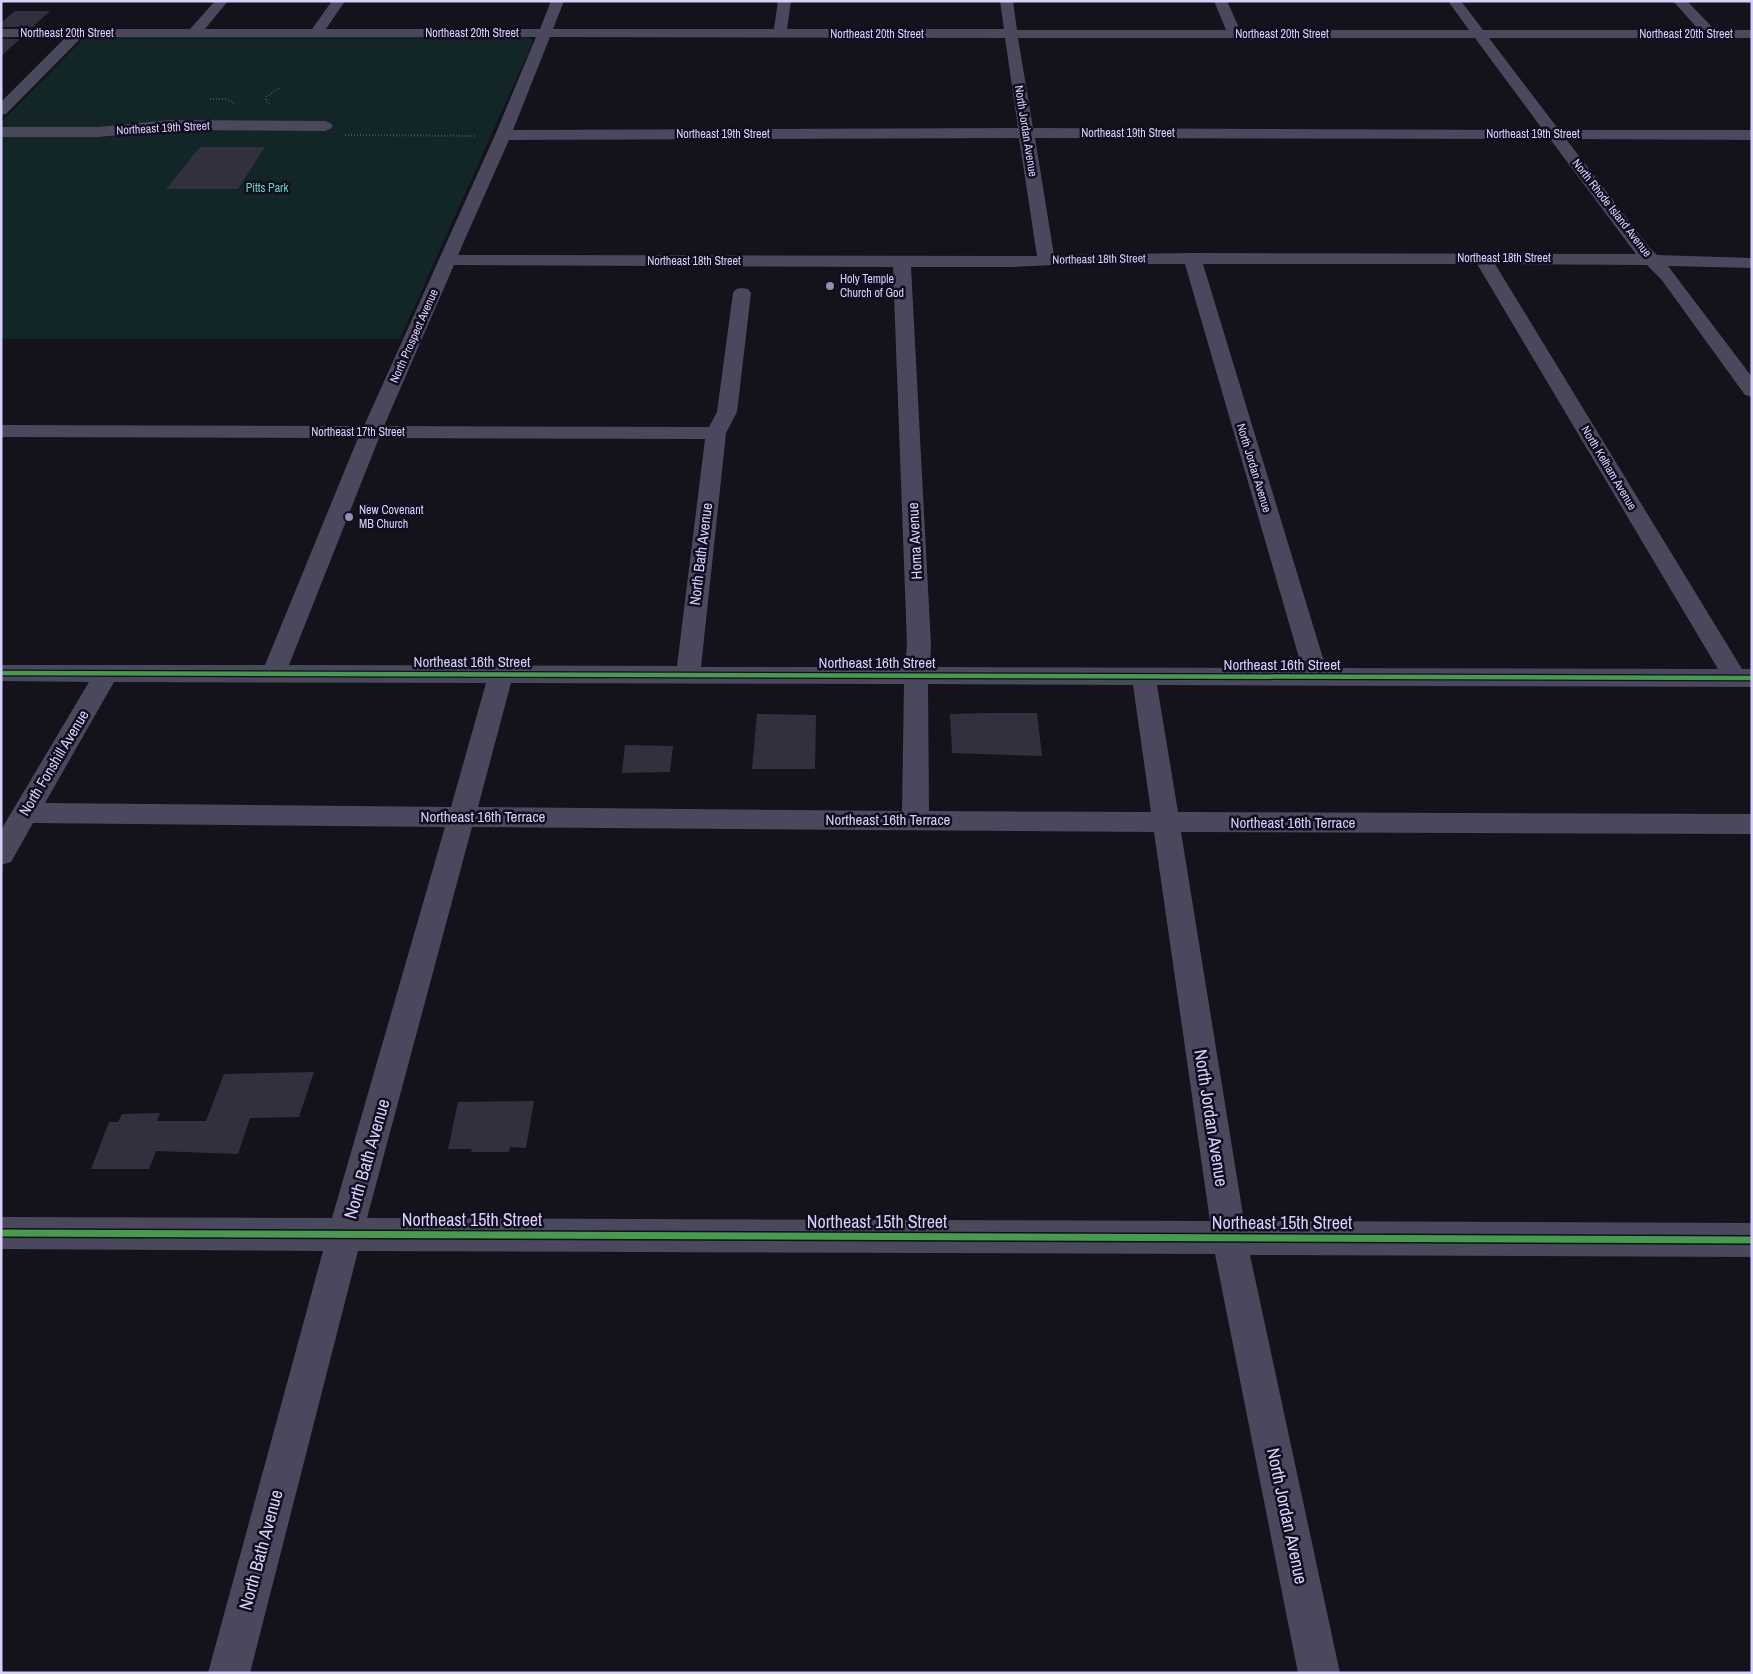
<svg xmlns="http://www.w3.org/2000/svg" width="1753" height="1674" font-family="'Archivo Narrow',sans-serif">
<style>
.green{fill:#122527}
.building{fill:#32303e}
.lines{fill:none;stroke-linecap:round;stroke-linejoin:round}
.path{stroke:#454e5b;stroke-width:2;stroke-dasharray:1 2;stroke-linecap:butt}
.minor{fill:#4a485c;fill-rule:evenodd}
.cycleway-far1-casing{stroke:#120e1f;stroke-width:7}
.cycleway-casing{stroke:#120e1f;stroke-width:10}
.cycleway-far1{stroke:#469c4c;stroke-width:4.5}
.cycleway{stroke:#469c4c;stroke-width:7}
.poi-dot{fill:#938ead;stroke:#120e1f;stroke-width:2}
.labels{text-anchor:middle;stroke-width:5;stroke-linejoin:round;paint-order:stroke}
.far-street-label{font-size:12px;fill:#d7d0fb;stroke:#120e1f}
.far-park-label{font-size:12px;fill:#62d5be;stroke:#120e1f}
.far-poi-label{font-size:12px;fill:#d7d0fb;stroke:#120e1f;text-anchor:start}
.street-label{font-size:15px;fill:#d7d0fb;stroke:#120e1f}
.near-street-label{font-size:18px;fill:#d7d0fb;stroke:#120e1f}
</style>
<rect width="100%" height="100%" fill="#14121b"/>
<!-- green -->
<path class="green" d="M89,37H521L532,39L533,42L400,339H1V122L82,40Z"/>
<!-- building -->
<path class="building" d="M15,11H50L33,27H1V23Z
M1,39H20L1,56Z
M200,147H265L238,189H166Z
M986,713H1037L1042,756L952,753L950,714Z
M757,714L816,715L815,769H752Z
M625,745L673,746L670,772L622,773Z
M314,1072L299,1117L250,1118L238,1154L156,1151L149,1169H91L109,1122H118L122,1114L160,1113L157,1121H206L224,1074Z
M534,1101L526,1148L510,1147L509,1152H471L472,1149H448L458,1102Z"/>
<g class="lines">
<!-- path -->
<path class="path" d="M210,99H226L233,102L234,105
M270,104L266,101V97L281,87
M345,135L477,136"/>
<!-- minor -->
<path class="minor" d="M215,1H228L205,29H312L332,1H345L326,29H540L551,1H564L553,29H774L778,1H791L787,29H1004L1000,1H1013L1017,30H1226L1214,1H1227L1240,30H1469L1448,1H1461L1483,30H1699L1673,1H1687L1715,30H1752V38H1489L1559,130H1752V140L1566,139L1648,246L1657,255L1752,258V268L1668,266L1752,377V397L1745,395L1661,279L1647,265L1495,264L1742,669H1752V687L1157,685L1178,812L1752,814V834L1181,832L1244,1221L1752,1223V1257L1250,1255L1340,1673H1298L1215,1254L358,1251L250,1673H208L323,1251L1,1249V1217L332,1218L445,827L33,823L11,862L1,865V830L89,682L1,681V665H265L358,438L1,437V425L364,426L495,135L536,37H82L6,114L1,115V102L66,37H1V29H190ZM550,37L1005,38L1018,128L513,130ZM1018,38H1475L1543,130L1033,128ZM1019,138L1037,256L458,255L509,140ZM1035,138L1550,139L1636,254L1192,253L1054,255ZM1074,264H1185L1302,668L930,667L931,645L911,267H1011ZM1203,264H1477L1718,669L1326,668ZM454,265L893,267L907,645L905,667H701L726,433L737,412L751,293L748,289L742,288L736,289L733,293L717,412L709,427L384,426ZM379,438L705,439L677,666L289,665ZM114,682L486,683L451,807L45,803ZM511,683L904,684L902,811L478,807ZM928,684L1133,685L1151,812L929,811ZM472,827L1154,832L1210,1221L367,1218Z
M170,120L325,121L330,123L333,126L330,129L325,131L170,130L98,137H1V127H98Z"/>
<defs>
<path id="cycleway-far1" d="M1,673L1752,678"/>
<path id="cycleway" d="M1,1233L1752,1240"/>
</defs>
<!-- cycleway-far1 casing -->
<use href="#cycleway-far1" class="cycleway-far1-casing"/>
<!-- cycleway casing -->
<use href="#cycleway" class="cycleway-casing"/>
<!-- cycleway-far1 -->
<use href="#cycleway-far1" class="cycleway-far1"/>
<!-- cycleway -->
<use href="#cycleway" class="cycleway"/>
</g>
<!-- markers -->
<g class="poi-dot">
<circle cx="830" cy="286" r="5"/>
<circle cx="349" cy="517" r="5"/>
</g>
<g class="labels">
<!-- far-street labels -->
<g class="far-street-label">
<text x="67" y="37">Northeast 20th Street</text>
<text x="472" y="37">Northeast 20th Street</text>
<text x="877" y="38">Northeast 20th Street</text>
<text x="1282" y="38">Northeast 20th Street</text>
<text x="1686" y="38">Northeast 20th Street</text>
<text transform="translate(163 128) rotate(-3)" y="4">Northeast 19th Street</text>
<text transform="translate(1026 131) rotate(81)" y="4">North Jordan Avenue</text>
<text x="1128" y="137">Northeast 19th Street</text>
<text x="723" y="138">Northeast 19th Street</text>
<text x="1533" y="138">Northeast 19th Street</text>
<text transform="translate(1612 208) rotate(52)" y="4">North Rhode Island Avenue</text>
<text x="1504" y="262">Northeast 18th Street</text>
<text transform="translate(1099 259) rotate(-1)" y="4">Northeast 18th Street</text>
<text x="694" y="265">Northeast 18th Street</text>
<text transform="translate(414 336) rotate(-66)" y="4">North Prospect Avenue</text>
<text x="358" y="436">Northeast 17th Street</text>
<text transform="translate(1254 468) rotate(73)" y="4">North Jordan Avenue</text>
<text transform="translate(1609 468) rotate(59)" y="4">North Kelham Avenue</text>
</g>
<!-- far-park labels -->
<g class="far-park-label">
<text x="267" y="192">Pitts Park</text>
</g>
<!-- far-poi labels -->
<g class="far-poi-label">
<text x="840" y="283">Holy Temple<tspan x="840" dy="14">Church of God</tspan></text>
<text x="359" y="514">New Covenant<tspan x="359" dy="14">MB Church</tspan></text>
</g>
<!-- street labels -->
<g class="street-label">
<text transform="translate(915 541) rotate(-93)" y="5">Homa Avenue</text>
<text transform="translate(701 554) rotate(-83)" y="5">North Bath Avenue</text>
<text x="472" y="667">Northeast 16th Street</text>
<text x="877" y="668">Northeast 16th Street</text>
<text x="1282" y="670">Northeast 16th Street</text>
<text transform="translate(54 763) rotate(-59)" y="5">North Fonshill Avenue</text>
<text x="483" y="822">Northeast 16th Terrace</text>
<text x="888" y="825">Northeast 16th Terrace</text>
<text x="1293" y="828">Northeast 16th Terrace</text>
</g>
<!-- near-street labels -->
<g class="near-street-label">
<text transform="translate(1211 1118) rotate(81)" y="6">North Jordan Avenue</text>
<text transform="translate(367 1159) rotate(-74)" y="6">North Bath Avenue</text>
<text x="472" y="1226">Northeast 15th Street</text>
<text x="877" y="1228">Northeast 15th Street</text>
<text x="1282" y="1229">Northeast 15th Street</text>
<text transform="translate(1287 1516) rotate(78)" y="6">North Jordan Avenue</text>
<text transform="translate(261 1550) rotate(-75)" y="6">North Bath Avenue</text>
</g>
</g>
<!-- border -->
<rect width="1753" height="1674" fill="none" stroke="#d7d0fb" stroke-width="5"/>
</svg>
